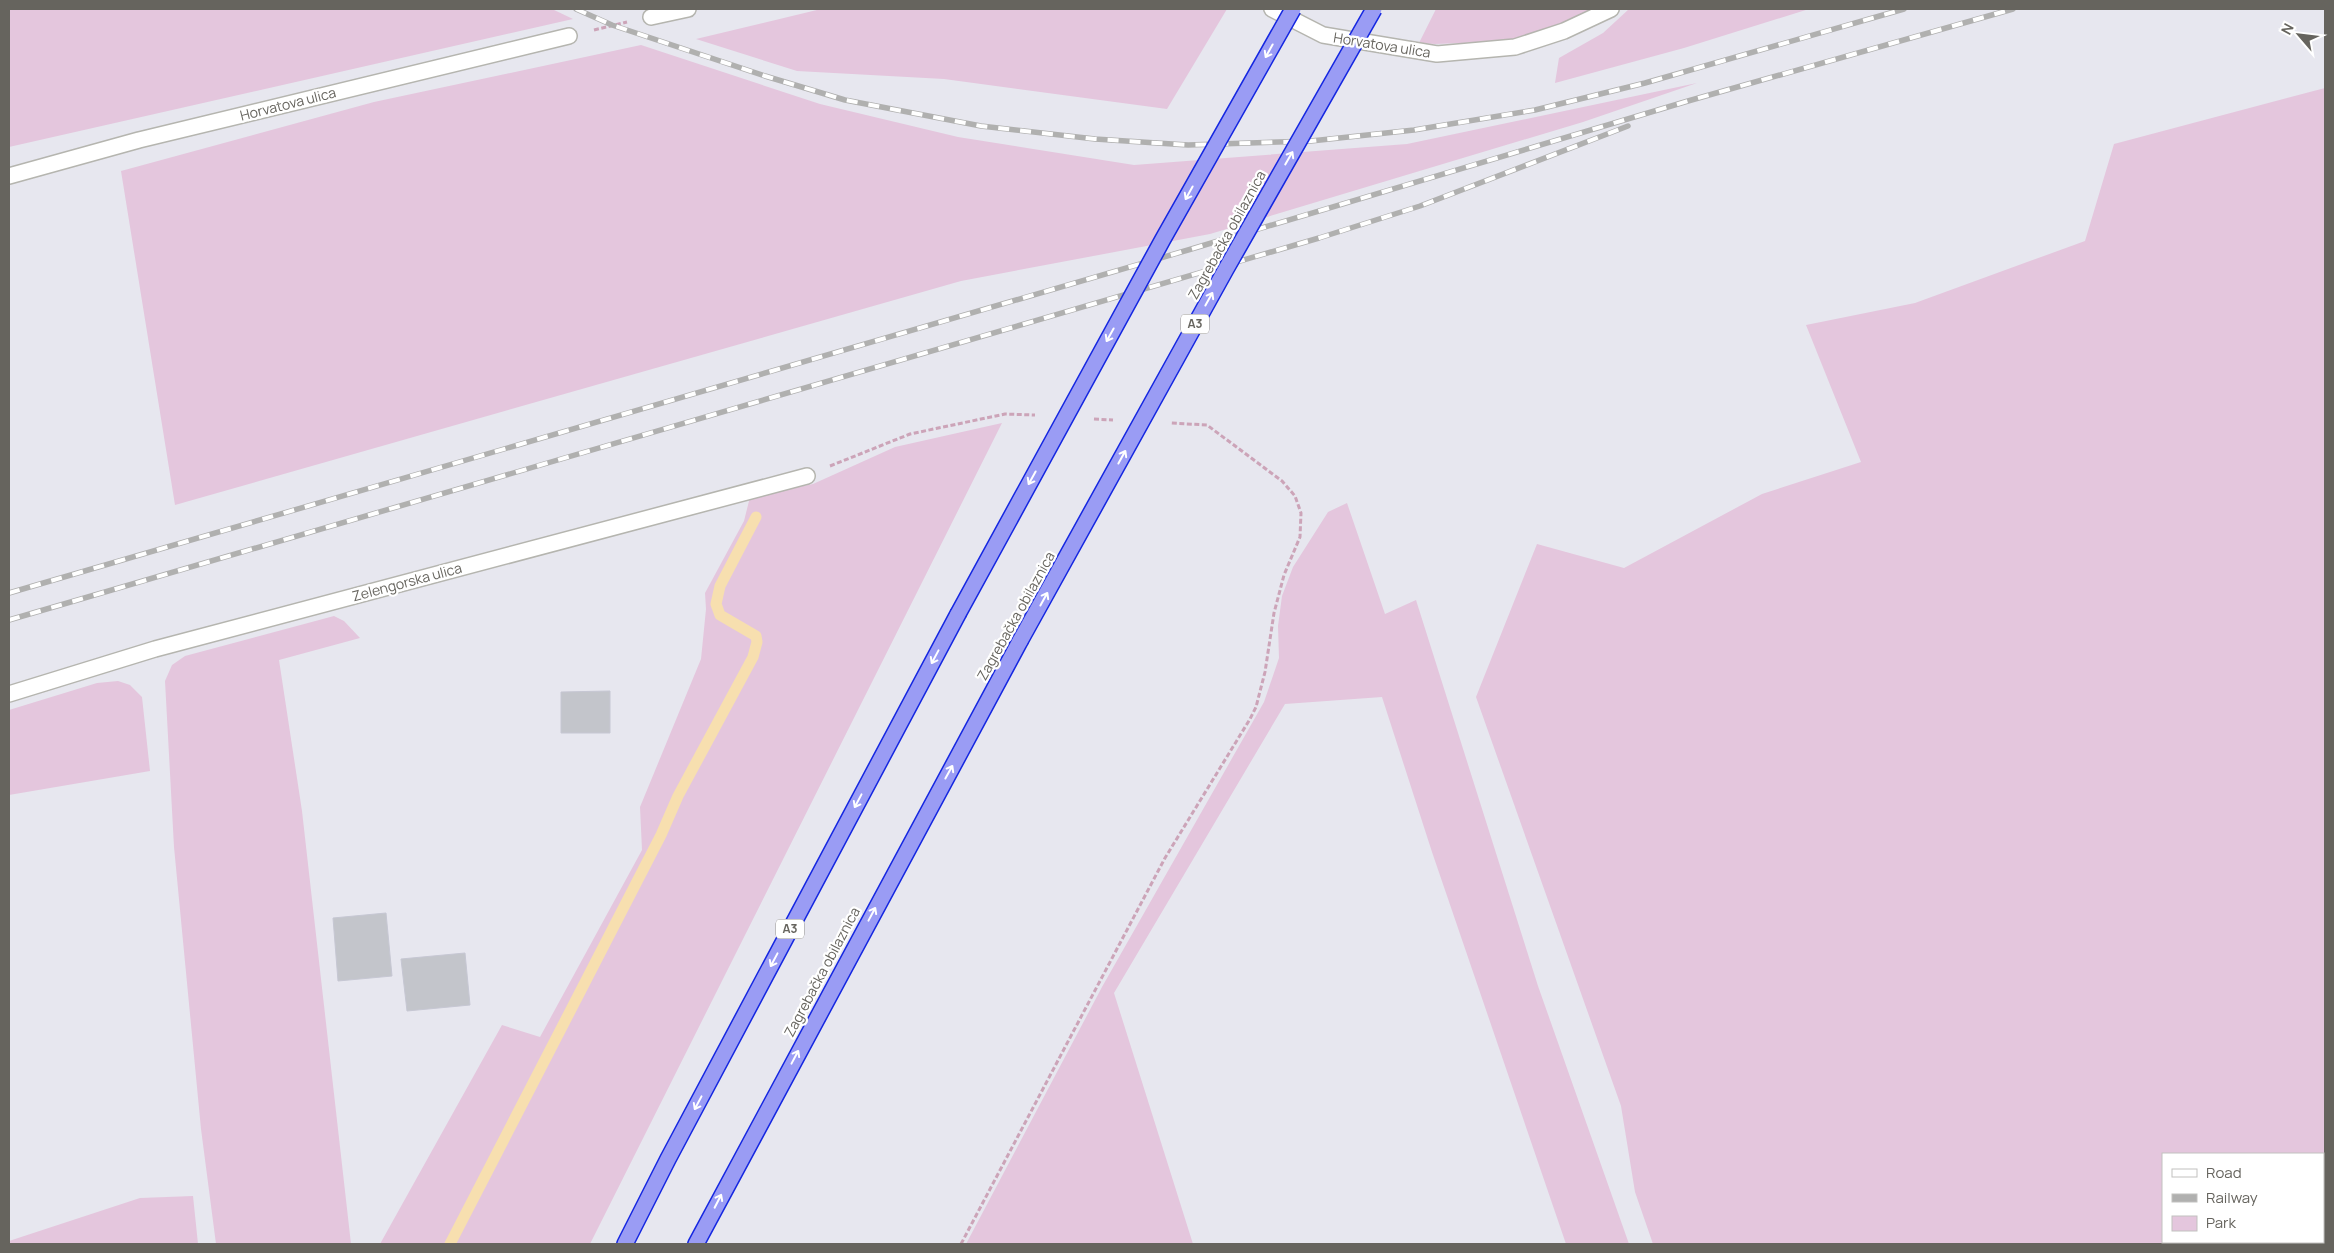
<svg xmlns="http://www.w3.org/2000/svg" width="2334" height="1253" font-family="Manrope,sans-serif">
<style>
.green{fill:#e4c6dd;fill-rule:evenodd}
.lines{fill:none;stroke-linecap:round;stroke-linejoin:round}
.stream{stroke:#f7dfaf;stroke-width:11}
.building{fill:#c3c5cb;stroke:#c6c7d3}
.minor-casing{stroke:#b5b5af;stroke-width:18}
.highway-casing{stroke:#1527e1;stroke-width:18}
.path{stroke:#cca4b8;stroke-width:3;stroke-dasharray:5 2.5;stroke-linecap:butt}
.minor{stroke:#fff;stroke-width:15}
.highway{stroke:#9a9cf4;stroke-width:15}
.rail-casing{stroke:#b0b0af;stroke-width:5.5}
.rail{stroke:#fff;stroke-width:4;stroke-dasharray:11;stroke-linecap:butt}
.highway-bridge-casing{stroke:#1527e1;stroke-width:18;stroke-linecap:butt}
.highway-bridge{stroke:#9a9cf4;stroke-width:15}
.oneway{stroke:#fff}
.labels{text-anchor:middle;stroke-width:4.5;stroke-linejoin:round;paint-order:stroke}
.shield{fill:#fff;stroke:#94928e;stroke-width:1}
.shield-label{font-size:12px;font-weight:bold;fill:#66645e}
.street-label{font-size:14px;fill:#66645e;stroke:#fff}
</style>
<rect width="100%" height="100%" fill="#e7e7ef"/>
<!-- green -->
<path class="green" d="M9,9H552L573,19L9,147Z
M821,9H1227L1167,109L944,79L797,71L696,39Z
M1436,9H1593L1561,26L1513,41L1435,44L1419,43Z
M1629,9H1809L1684,48L1555,83L1559,58L1603,33Z
M641,45L820,104L958,137L1134,165L1407,144L1697,83L1583,122L1210,234L961,281L175,505L121,171L374,102Z
M2325,88V1244H1653L1635,1192L1621,1106L1476,697L1537,544L1624,568L1762,494L1861,462L1806,325L1915,303L2085,241L2114,144ZM2163,1154H2323V1242H2163Z
M1002,423L590,1244H380L502,1025L540,1037L642,850L640,807L701,659L706,609L705,593L744,521L750,497L813,484L895,447Z
M1347,503L1385,614L1416,600L1538,986L1629,1244H1566L1432,852L1382,697L1285,704L1114,993L1193,1244H966L1102,987L1264,702L1279,658L1278,626L1282,596L1293,567L1328,512Z
M334,616L344,621L360,638L279,660L302,811L351,1244H216L201,1129L174,847L165,681L172,665L185,656Z
M118,681L130,685L142,697L150,771L9,795V710L97,683Z
M193,1196L198,1244H9V1241L140,1198Z"/>
<g class="lines">
<!-- stream -->
<path class="stream" d="M450,1244L661,835L678,796L753,657L757,642L756,636L720,615L716,604L720,586L756,517"/>
</g>
<!-- building -->
<path class="building" d="M610,691V733H561V692Z
M386,913L392,976L338,981L333,918Z
M465,953L470,1005L407,1011L401,959Z"/>
<g class="lines">
<defs>
<path id="minor" d="M1272,9L1323,35L1437,54L1515,47L1564,31L1611,9
M651,17L688,9
M9,176L139,140L569,36
M9,694L155,649L807,476"/>
<path id="highway" d="M625,1244L668,1159L958,614
M696,1244L1020,641"/>
</defs>
<!-- minor casing -->
<use href="#minor" class="minor-casing"/>
<!-- highway casing -->
<use href="#highway" class="highway-casing"/>
<!-- path -->
<path class="path" d="M594,30L627,22
M1094,419L1113,420
M830,466L910,434L1005,414L1035,415
M961,1244L1165,858L1250,719L1256,707L1265,672L1274,613L1284,575L1300,537L1301,513L1295,496L1282,481L1207,425L1171,423"/>
<!-- minor -->
<use href="#minor" class="minor"/>
<!-- highway -->
<use href="#highway" class="highway"/>
<defs>
<path id="rail" d="M576,9L612,25L765,76L845,100L981,126L1095,139L1188,145L1311,141L1414,130L1535,110L1645,83L1904,9
M9,593L1188,250L1688,101L2013,9
M9,620L1319,238L1420,206L1628,126"/>
</defs>
<!-- rail casing -->
<use href="#rail" class="rail-casing"/>
<!-- rail -->
<use href="#rail" class="rail"/>
<defs>
<path id="highway-bridge" d="M958,614L1163,239L1293,9
M1020,641L1226,269L1374,9"/>
</defs>
<!-- highway-bridge casing -->
<use href="#highway-bridge" class="highway-bridge-casing"/>
<!-- highway-bridge -->
<use href="#highway-bridge" class="highway-bridge"/>
</g>
<!-- one-way arrows -->
<defs><path id="oneway-shaft" d="M-6 0H5M1.5-3L5.5 0L1.5 3" fill="none" stroke-width="1.6" stroke-linecap="round" stroke-linejoin="round" transform="scale(1.25)"/></defs>
<g class="oneway">
<use href="#oneway-shaft" transform="translate(1269 51) rotate(119)"/>
<use href="#oneway-shaft" transform="translate(1289 158) rotate(-60)"/>
<use href="#oneway-shaft" transform="translate(1189 193) rotate(119)"/>
<use href="#oneway-shaft" transform="translate(1209 299) rotate(-61)"/>
<use href="#oneway-shaft" transform="translate(1110 335) rotate(119)"/>
<use href="#oneway-shaft" transform="translate(1122 457) rotate(-61)"/>
<use href="#oneway-shaft" transform="translate(1032 478) rotate(119)"/>
<use href="#oneway-shaft" transform="translate(1044 599) rotate(-61)"/>
<use href="#oneway-shaft" transform="translate(935 657) rotate(118)"/>
<use href="#oneway-shaft" transform="translate(949 772) rotate(-61)"/>
<use href="#oneway-shaft" transform="translate(858 801) rotate(118)"/>
<use href="#oneway-shaft" transform="translate(872 914) rotate(-62)"/>
<use href="#oneway-shaft" transform="translate(774 960) rotate(118)"/>
<use href="#oneway-shaft" transform="translate(795 1057) rotate(-62)"/>
<use href="#oneway-shaft" transform="translate(698 1103) rotate(118)"/>
<use href="#oneway-shaft" transform="translate(718 1201) rotate(-63)"/>
</g>
<g class="labels">
<!-- shield labels -->
<g class="shield">
<rect x="1181" y="314.5" width="28" height="19" rx="4"/>
<rect x="776" y="919.5" width="28" height="19" rx="4"/>
</g>
<g class="shield-label">
<text x="1195" y="328">A3</text>
<text x="790" y="933">A3</text>
</g>
<!-- street labels -->
<g class="street-label">
<text transform="translate(1382 45) rotate(9)" y="5">Horvatova ulica</text>
<text transform="translate(288 104) rotate(-14)" y="5">Horvatova ulica</text>
<text transform="translate(1227 235) rotate(-61)" y="5">Zagrebačka obilaznica</text>
<text transform="translate(407 582) rotate(-15)" y="5">Zelengorska ulica</text>
<text transform="translate(1016 616) rotate(-61)" y="5">Zagrebačka obilaznica</text>
<text transform="translate(822 972) rotate(-62)" y="5">Zagrebačka obilaznica</text>
</g>
</g>
<!-- border -->
<rect width="2334" height="1253" fill="none" stroke="#66645e" stroke-width="20"/>
<!-- legend -->
<rect x="2162" y="1153" width="162" height="90" fill="#ffffff" stroke="#c2c1bf"/>
<rect x="2172" y="1169" width="25" height="8" fill="#ffffff" stroke="#c2c1bf"/>
<text x="2206" y="1178" font-size="15" fill="#66645e">Road</text>
<rect x="2172" y="1194" width="25" height="8" fill="#b0b0af" stroke="#c2c1bf"/>
<text x="2206" y="1203" font-size="15" fill="#66645e">Railway</text>
<rect x="2172" y="1216" width="25" height="15" fill="#e4c6dd" stroke="#c2c1bf"/>
<text x="2206" y="1228" font-size="15" fill="#66645e">Park</text>
<!-- north arrow -->
<g transform="translate(2299 35) rotate(298)" stroke="#ffffff" stroke-width="4" paint-order="stroke">
<path d="M0-4L9 19L0 12L-9 19Z" fill="#66645e"/>
<text y="-8" font-size="14" font-weight="bold" text-anchor="middle" fill="#66645e">N</text>
</g>
</svg>
